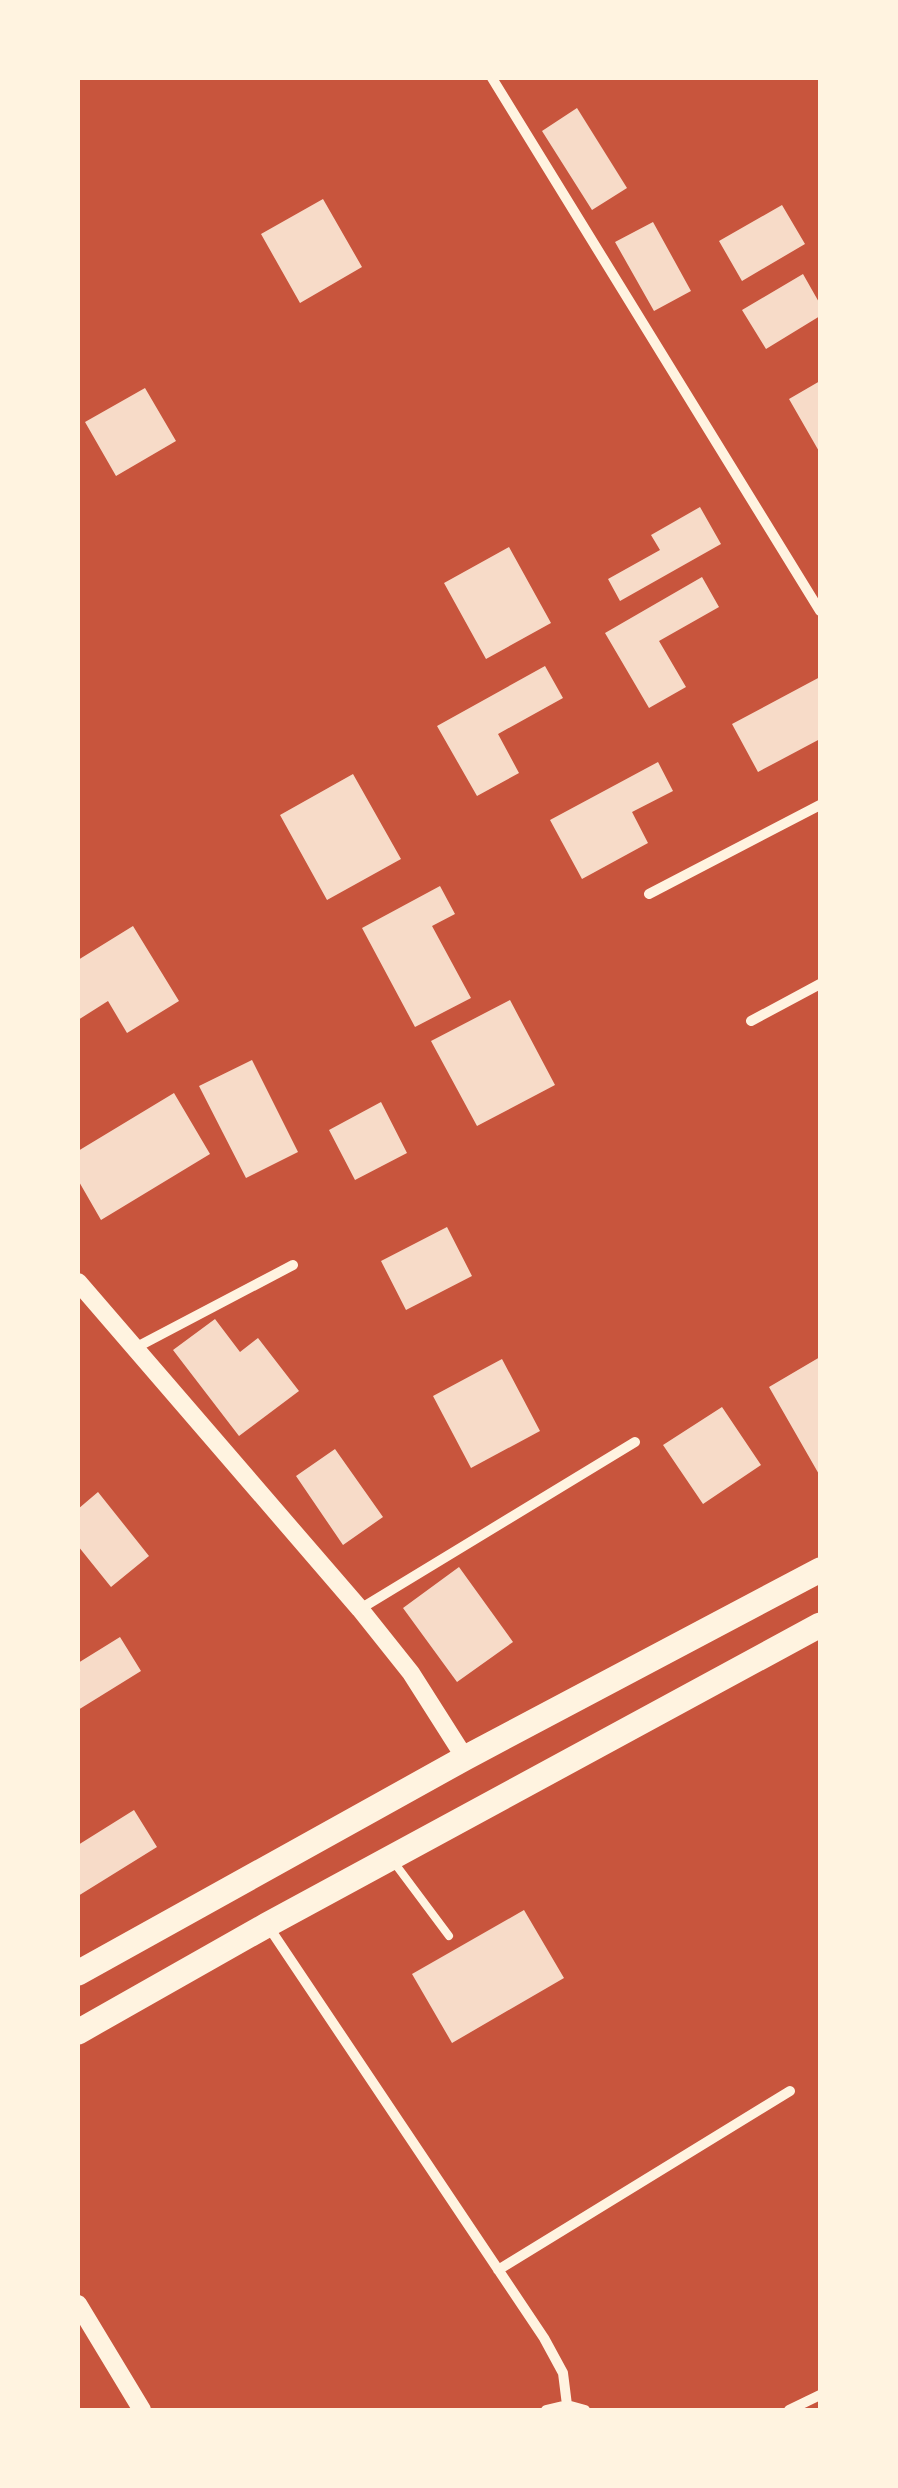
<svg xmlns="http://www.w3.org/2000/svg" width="898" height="2488" font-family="'Roboto Serif',serif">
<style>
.building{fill:#f7dbc8}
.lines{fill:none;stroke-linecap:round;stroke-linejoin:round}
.service{stroke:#fff3e0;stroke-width:8}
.minor{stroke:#fff3e0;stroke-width:10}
.tertiary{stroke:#fff3e0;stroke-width:18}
.primary{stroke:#fff3e0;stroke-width:25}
</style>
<rect width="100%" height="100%" fill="#c8553d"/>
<!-- building -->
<path class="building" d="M577,108L627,188L592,210L542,131Z
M323,199L362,267L300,303L261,234Z
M782,205L805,244L742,281L719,241Z
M653,222L691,291L654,311L615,242Z
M803,274L820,304V316L766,349L742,310Z
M820,381V453L789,399Z
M145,388L176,441L116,476L85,422Z
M700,507L721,544L620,601L608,579L660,550L651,535Z
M509,547L551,623L486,659L444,583Z
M702,577L719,607L659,641L686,687L649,708L605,633Z
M545,666L563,698L498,734L519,773L477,796L437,726Z
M820,677V739L758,772L732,724Z
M658,762L673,791L632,812L648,843L582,879L550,820Z
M353,774L401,859L327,900L280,815Z
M440,886L455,914L432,926L471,998L415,1027L362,928Z
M133,926L179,1001L127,1033L108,1001L78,1020V960Z
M510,1000L555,1085L477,1126L431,1041Z
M252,1060L298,1152L246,1178L199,1086Z
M174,1093L210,1154L101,1220L78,1180V1151Z
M381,1102L407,1153L355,1180L329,1130Z
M447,1227L472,1276L406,1310L381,1261Z
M215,1319L240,1352L258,1338L299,1391L239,1436L173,1350Z
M820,1357L819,1397L820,1476L769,1387Z
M502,1359L540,1431L471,1468L433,1396Z
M722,1407L761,1465L703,1504L663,1445Z
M335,1449L383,1517L343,1545L296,1476Z
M98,1492L149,1556L111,1587L78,1546V1509Z
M459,1567L513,1642L457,1682L403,1608Z
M120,1637L141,1671L78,1710V1663Z
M134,1810L157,1847L78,1896V1845Z
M524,1910L564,1978L452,2043L412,1974Z"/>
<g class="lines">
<!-- service -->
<path class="service" d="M393,1861L449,1936"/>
<!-- minor -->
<path class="minor" d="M492,78L820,611
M649,894L820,805
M751,1021L820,984
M135,1348L293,1265
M360,1609L635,1442
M268,1926L544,2338L563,2373L567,2405
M498,2270L790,2091
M546,2410L567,2405L585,2410
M789,2410L820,2395"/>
<!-- tertiary -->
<path class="tertiary" d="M78,1282L360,1609L411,1673L465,1758
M78,2304L142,2410"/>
<!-- primary -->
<path class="primary" d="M78,1973L465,1758L820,1570
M78,2032L267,1925L820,1625"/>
</g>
<!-- border -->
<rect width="898" height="2488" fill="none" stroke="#fff3e0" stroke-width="160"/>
</svg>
